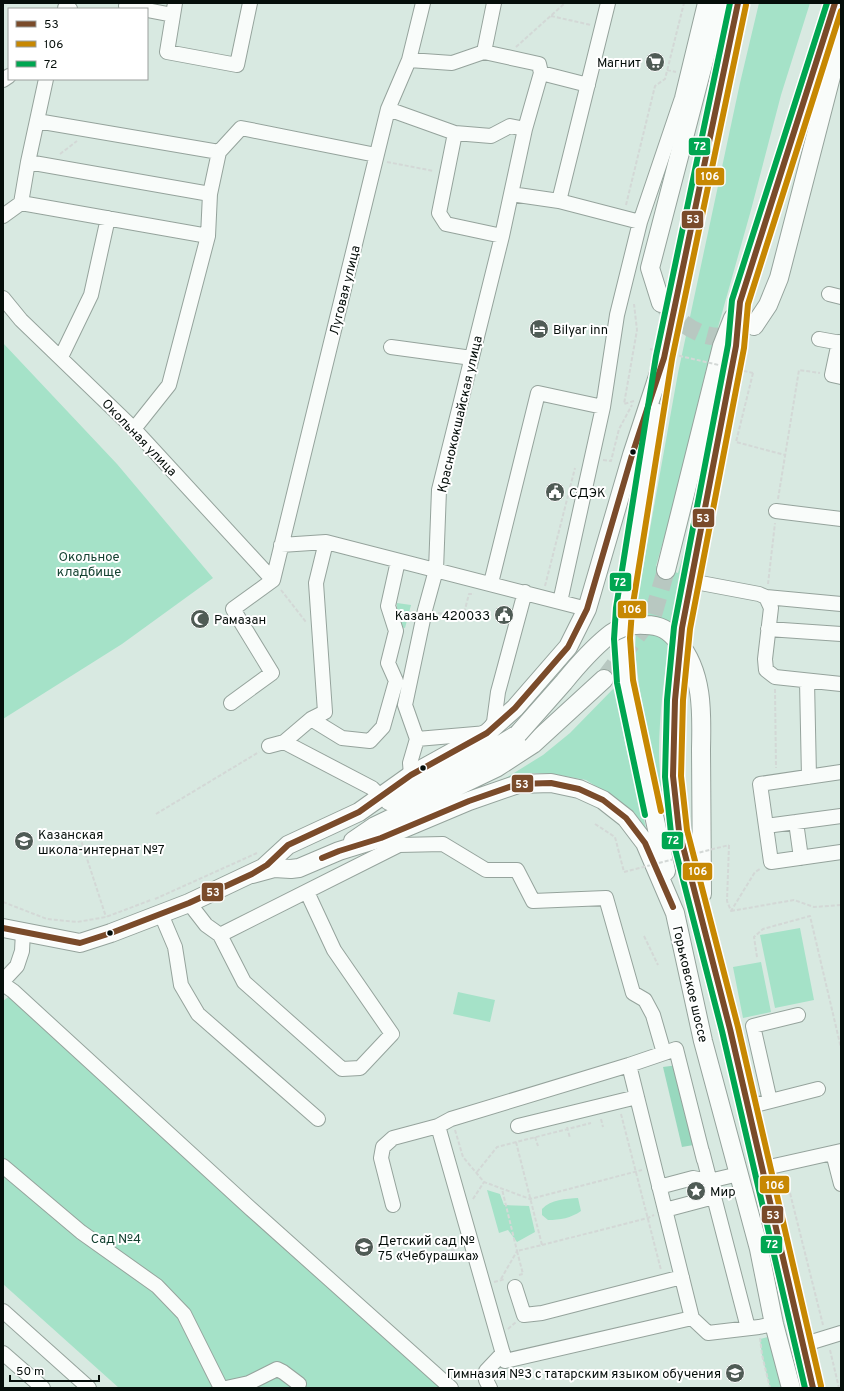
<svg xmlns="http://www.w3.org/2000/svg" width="844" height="1391" font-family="Overpass,sans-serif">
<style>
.green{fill:#a5e2c8}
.forest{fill:#98d8be}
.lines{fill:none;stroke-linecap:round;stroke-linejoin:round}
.major-tunnel{stroke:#b8c8c1;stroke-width:18;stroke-dasharray:18 9;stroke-linecap:butt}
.minor-casing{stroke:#95a39c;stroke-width:16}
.major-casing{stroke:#95a39c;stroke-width:20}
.path{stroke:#d3d8d6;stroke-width:2;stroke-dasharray:4 2;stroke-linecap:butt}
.minor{stroke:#f9fcfa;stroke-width:14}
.major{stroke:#f9fcfa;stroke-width:18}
.major-bridge-casing{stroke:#95a39c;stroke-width:20;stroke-linecap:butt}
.path-bridge{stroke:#d3d8d6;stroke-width:2;stroke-dasharray:4 2;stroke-linecap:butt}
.major-bridge{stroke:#f9fcfa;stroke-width:18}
.bus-1-casing{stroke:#fff;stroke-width:9}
.bus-2-casing{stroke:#fff;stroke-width:9}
.bus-3-casing{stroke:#fff;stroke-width:9}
.bus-1{stroke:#7a4b2a;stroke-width:6}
.bus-2{stroke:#c78802;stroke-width:6}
.bus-3{stroke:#00a651;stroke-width:6}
.bus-dot{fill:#050e0a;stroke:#fff;stroke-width:1.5}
.labels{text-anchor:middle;stroke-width:4;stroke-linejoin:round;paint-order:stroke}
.poi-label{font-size:13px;fill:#050e0a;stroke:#fff;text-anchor:start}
.street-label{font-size:13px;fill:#050e0a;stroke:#fff}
.park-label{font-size:13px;fill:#144231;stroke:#fff}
.line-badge{stroke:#fff;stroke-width:1.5}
.badge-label{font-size:11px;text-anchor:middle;font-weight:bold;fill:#fff}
</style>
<rect width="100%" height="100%" fill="#d8e9e1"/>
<!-- green -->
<path class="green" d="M759,3H810L781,95L751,210L706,370L671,514L656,566L678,573L690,529C677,602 660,677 659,752C659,767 661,783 663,798L648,737L639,685L635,651L638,596L678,373L740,83Z
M3,343L117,464L213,578L122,644L3,719Z
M397,603L411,605L405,628L396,626Z
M615,687L625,743L647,832L605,792L586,780L554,774L533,773L501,781L543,755L570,733Z
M800,928L814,1000L775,1008L760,935Z
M761,962L771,1012L743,1018L733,967Z
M458,992L495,1000L490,1022L453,1014Z
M11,995L447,1388H119L3,1284V1001Z
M487,1190L500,1194L504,1205L529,1206L535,1232L517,1242L508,1230L499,1233Z
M578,1198L581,1211C571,1218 560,1220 548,1220L542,1215V1209C551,1199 566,1199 578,1198Z
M772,1336L785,1388H770L762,1355L760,1339Z"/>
<!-- forest -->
<path class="forest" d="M685,1064L705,1143L682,1147L663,1067Z"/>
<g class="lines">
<!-- major-tunnel -->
<path class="major-tunnel" d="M663,305C684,327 709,346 740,332
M604,679L653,615L666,570"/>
<defs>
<path id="minor" d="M175,3L167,52L237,65L250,3
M494,3L484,52L539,64L541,73
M608,3L559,201L640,222
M126,6L141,9
M65,9V8L70,9
M147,10L173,15
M409,60L452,63L484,52
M3,80L9,76
M388,109L455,133L491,136L510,126L525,129
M37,121L219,152L241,128L376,155
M455,133L439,213L446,224L502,236
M28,162L210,194L219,152
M559,201L511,194L525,129L541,73L588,85
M21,203L208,236L210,194
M3,216L21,203L28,162L46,79
M829,294L841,297
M3,298L21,320L134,429L273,580
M819,339L841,343
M839,342L832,375L841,377
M391,347L472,358
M61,357L91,295L108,218
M134,429L169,385L208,236
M776,511L841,519
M281,545L326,542L587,609
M273,580L388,109L409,60L423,3
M690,581L759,594L766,597L841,604
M491,583L538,393L603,407
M766,597L771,608L765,659L766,670L775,677L841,684
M560,602L603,407L617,315L640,222L682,98L705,3
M768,629L841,634
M807,681L809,777
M231,703L272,673L233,609L273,580
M311,719L342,738L370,741L383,727L396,681L388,663L396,631L388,606L398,561
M417,739L487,733L494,722L498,692L525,592
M284,742L372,788L381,797
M269,746L284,742L311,719L325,712L316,583L326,542
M841,772L760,784L771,862L841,852
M411,775L410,763L417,739L405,705L425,610L436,570L439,490L502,236L511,194
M796,822L801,858
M766,826L841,816
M189,903L206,925L220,935L244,982L342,1069L360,1068L392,1034L334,950L307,892
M161,914L175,947L181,985L198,1014L318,1119
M220,935L399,845L443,844L486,870H517L533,901L606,898L633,993L645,1000L653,1015L664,1053
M3,981L17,966L22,951L23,932
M3,984L13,991L251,1209L451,1388
M629,1065L692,1318L505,1361L438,1126L451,1119L629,1065L676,1049L704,1160
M770,1101L753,1026L798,1015
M747,1107L818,1089
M518,1126L637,1097
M833,1153L841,1184
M3,1166L81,1232L157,1286L184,1314L221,1388
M761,1169L841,1151
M659,1187L693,1178L709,1181L739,1174
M714,1197L748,1328
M393,1205L381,1158L383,1147L393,1138L438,1126
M665,1210L714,1197L702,1151
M515,1287L524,1315L542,1313L682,1277
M3,1311L89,1388
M692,1318L708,1333L759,1327L774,1324
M802,1345L841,1333
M3,1353L43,1388
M226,1388L249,1383L277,1369L283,1372L299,1384
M490,1388L486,1380V1371L503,1353"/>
<path id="major" d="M661,303L650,268L719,3
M754,326L768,305L779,278L841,38
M662,371L738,3
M655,412L624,609L622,638L625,681L666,871
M666,570L722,346L733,318
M701,749L702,894
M389,801L470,763L518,734
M353,841L375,826L496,768L533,744L604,679
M252,874L274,868L291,869L299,868L339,851L381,838L469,801L518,784L551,783L579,789L603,800L626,818L645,843L675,913L703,1041L759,1249L774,1324L791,1388
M3,928L80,943L111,933L189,903L263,868L288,845L359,812L411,775L487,733L515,708L568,647L587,609L632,455L664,358
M813,1388L730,1029L679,831L673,776L675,700L682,628L690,581L736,346L740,302L835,3"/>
</defs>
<!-- minor casing -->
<use href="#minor" class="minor-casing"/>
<!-- major casing -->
<use href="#major" class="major-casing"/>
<!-- path -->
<path class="path" d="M551,16L591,25
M516,47L565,3
M667,70L676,72
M60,154L77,141
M387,162L434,171
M626,205L655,86L665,79L684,3
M753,373L736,442L785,455
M634,401L624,404L637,330L634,304
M603,460L611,461L619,429L632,405
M778,499L799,370L820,373
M768,584L775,523
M545,586L575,468
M281,590L306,622
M438,613L463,617L469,594H474
M775,689L776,768
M156,814L259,752
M595,824L615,837L624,872
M78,831L106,917
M729,845L727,901L731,911L755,872L760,869
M155,899L257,853
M3,902L47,919L77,922L106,917L151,900
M731,911L794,900L814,907L841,905
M644,936L658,965
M757,957L754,937L763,929L810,916L841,1048
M621,1114L661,1270
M601,1119L603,1127
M567,1127L570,1138
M455,1130L463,1157L484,1182L530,1199L642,1170
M535,1137L538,1146
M516,1142L542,1245L517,1251L523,1274L519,1275
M477,1172L497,1147L591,1123
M783,1177L788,1185L823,1325
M473,1199L484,1182
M542,1245L648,1218L654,1215
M428,1257L459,1248
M501,1279L517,1251L502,1189
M494,1282L505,1279
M508,1329L516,1322
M760,1338L762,1355L770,1388
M830,1350L839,1388"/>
<!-- minor -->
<use href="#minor" class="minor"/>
<!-- major -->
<use href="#major" class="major"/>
<defs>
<path id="major-bridge" d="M518,734C533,717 549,699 564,682C577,666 592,649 608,636C619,627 631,624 645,625C660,625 669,630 678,642C703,672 702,712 701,749"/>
</defs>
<!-- major-bridge casing -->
<use href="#major-bridge" class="major-bridge-casing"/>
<!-- path-bridge -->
<path class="path-bridge" d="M650,349L753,373
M624,872L729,845"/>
<!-- major-bridge -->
<use href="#major-bridge" class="major-bridge"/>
<defs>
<path id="bus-1" d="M322,858L339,851L381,838L469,801L518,784L551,783L579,789L603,800L626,818L645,843L673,907
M3,928L80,943L111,933L189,903L252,874L267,865L288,845L359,812L411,775L487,733L515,708L568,647L587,609L632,455L664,358L738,3
M813,1388L730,1029L679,831L673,776L675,700L682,628L736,346L740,302L835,3"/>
<path id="bus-2" d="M661,811L633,680L630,638L632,610L672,359L746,5
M821,1386L738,1027L687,830L681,776L683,700L690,629L744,348L748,304L841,11"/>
<path id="bus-3" d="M645,815L617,683L614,639L616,608L656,356L730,3
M805,1388L722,1031L671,833L665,777L667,700L674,627L728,345L732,300L827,3"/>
</defs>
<!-- bus-1 casing -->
<use href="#bus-1" class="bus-1-casing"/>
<!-- bus-2 casing -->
<use href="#bus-2" class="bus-2-casing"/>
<!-- bus-3 casing -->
<use href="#bus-3" class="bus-3-casing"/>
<!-- bus-1 -->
<use href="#bus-1" class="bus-1"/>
<!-- bus-2 -->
<use href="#bus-2" class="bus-2"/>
<!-- bus-3 -->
<use href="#bus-3" class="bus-3"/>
</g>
<!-- icons -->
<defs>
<symbol id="supermarket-disc" viewBox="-11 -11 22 22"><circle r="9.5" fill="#4f5b55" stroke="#fff"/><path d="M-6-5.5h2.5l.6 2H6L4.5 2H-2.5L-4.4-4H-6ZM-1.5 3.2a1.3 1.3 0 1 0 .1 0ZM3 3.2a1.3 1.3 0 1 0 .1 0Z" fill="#fff"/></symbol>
<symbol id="hotel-disc" viewBox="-11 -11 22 22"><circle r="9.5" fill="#4f5b55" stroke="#fff"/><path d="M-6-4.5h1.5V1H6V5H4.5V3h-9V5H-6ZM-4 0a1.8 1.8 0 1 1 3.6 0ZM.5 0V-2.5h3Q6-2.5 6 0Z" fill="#fff"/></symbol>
<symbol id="civic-disc" viewBox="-11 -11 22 22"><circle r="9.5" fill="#4f5b55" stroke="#fff"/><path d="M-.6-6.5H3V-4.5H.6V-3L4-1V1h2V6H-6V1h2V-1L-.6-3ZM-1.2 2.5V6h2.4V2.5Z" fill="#fff"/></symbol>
<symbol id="mosque-disc" viewBox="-11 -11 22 22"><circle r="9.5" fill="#4f5b55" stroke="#fff"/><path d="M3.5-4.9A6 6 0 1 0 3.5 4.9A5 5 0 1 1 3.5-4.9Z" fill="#fff"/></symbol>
<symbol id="school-disc" viewBox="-11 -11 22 22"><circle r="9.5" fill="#4f5b55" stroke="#fff"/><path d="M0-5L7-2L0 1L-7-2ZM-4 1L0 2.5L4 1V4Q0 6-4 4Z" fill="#fff"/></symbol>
<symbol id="sight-disc" viewBox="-11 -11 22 22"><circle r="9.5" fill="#4f5b55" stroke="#fff"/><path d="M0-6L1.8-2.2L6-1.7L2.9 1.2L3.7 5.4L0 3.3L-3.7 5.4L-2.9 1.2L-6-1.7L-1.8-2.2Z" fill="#fff"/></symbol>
</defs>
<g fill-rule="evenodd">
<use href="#supermarket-disc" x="644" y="51" width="22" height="22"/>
<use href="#hotel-disc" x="528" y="318" width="22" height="22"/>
<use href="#civic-disc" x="544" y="481" width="22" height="22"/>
<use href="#civic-disc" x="493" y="604" width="22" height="22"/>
<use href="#mosque-disc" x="189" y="608" width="22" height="22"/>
<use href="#school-disc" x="13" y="830" width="22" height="22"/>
<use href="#sight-disc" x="685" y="1180" width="22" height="22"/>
<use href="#school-disc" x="353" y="1236" width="22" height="22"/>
<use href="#school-disc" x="724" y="1362" width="22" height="22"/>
</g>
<!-- markers -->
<g class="bus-dot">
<circle cx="633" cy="452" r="3.5"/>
<circle cx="423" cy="768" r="3.5"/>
<circle cx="110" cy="933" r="3.5"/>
</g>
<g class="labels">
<!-- poi labels -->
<g class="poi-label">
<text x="641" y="67" text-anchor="end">Магнит</text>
<text x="553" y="334">Bilyar inn</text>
<text x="569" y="497">СДЭК</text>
<text x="490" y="620" text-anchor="end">Казань 420033</text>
<text x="214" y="624">Рамазан</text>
<text x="38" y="839">Казанская<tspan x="38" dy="15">школа-интернат №7</tspan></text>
<text x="710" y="1196">Мир</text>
<text x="378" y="1245">Детский сад №<tspan x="378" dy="15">75 «Чебурашка»</tspan></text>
<text x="721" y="1378" text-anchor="end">Гимназия №3 с татарским языком обучения</text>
</g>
<!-- street labels -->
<g class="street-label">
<text transform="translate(344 290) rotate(-76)" y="5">Луговая улица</text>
<text transform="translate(459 414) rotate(-77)" y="5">Краснококшайская улица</text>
<text transform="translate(140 437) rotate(46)" y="5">Окольная улица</text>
<text transform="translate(691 984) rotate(77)" y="5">Горьковское шоссе</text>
</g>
<!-- park labels -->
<g class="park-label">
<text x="89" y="561">Окольное<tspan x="89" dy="15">кладбище</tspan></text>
<text x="116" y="1243">Сад №4</text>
</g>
</g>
<g class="line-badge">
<rect x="688" y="137" width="23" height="19" rx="4" fill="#00a651"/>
<rect x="695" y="167" width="30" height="19" rx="4" fill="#c78802"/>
<rect x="681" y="210" width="23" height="19" rx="4" fill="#7a4b2a"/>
<rect x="692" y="508" width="23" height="20" rx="4" fill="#7a4b2a"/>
<rect x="609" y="572" width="23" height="20" rx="4" fill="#00a651"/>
<rect x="617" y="600" width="30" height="19" rx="4" fill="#c78802"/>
<rect x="511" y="774" width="23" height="19" rx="4" fill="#7a4b2a"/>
<rect x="661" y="831" width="23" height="19" rx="4" fill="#00a651"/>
<rect x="682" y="862" width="31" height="19" rx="4" fill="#c78802"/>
<rect x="201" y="882" width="23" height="20" rx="4" fill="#7a4b2a"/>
<rect x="759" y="1175" width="31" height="19" rx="4" fill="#c78802"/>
<rect x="761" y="1205" width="23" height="19" rx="4" fill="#7a4b2a"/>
<rect x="760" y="1235" width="23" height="19" rx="4" fill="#00a651"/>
</g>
<g class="badge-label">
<text x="700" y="150">72</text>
<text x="710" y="180">106</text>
<text x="693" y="223">53</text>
<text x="703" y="522">53</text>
<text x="620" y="586">72</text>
<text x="632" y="613">106</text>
<text x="522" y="788">53</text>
<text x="673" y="844">72</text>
<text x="698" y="875">106</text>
<text x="213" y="896">53</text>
<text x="775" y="1189">106</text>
<text x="773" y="1219">53</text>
<text x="772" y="1248">72</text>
</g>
<!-- border -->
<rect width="844" height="1391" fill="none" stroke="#050e0a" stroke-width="8"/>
<!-- legend -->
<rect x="8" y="8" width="140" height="72" fill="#ffffff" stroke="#9b9f9d"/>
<rect x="16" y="21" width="20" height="6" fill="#7a4b2a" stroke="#9b9f9d"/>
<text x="44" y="28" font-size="12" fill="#050e0a">53</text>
<rect x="16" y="41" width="20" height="6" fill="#c78802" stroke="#9b9f9d"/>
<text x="44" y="48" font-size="12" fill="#050e0a">106</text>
<rect x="16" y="61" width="20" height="6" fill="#00a651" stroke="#9b9f9d"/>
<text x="44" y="68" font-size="12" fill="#050e0a">72</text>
<!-- scale -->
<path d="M10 1375v6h89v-6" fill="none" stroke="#050e0a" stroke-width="2"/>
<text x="16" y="1375" font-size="12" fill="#050e0a" stroke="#ffffff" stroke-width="3" paint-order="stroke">50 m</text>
</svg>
